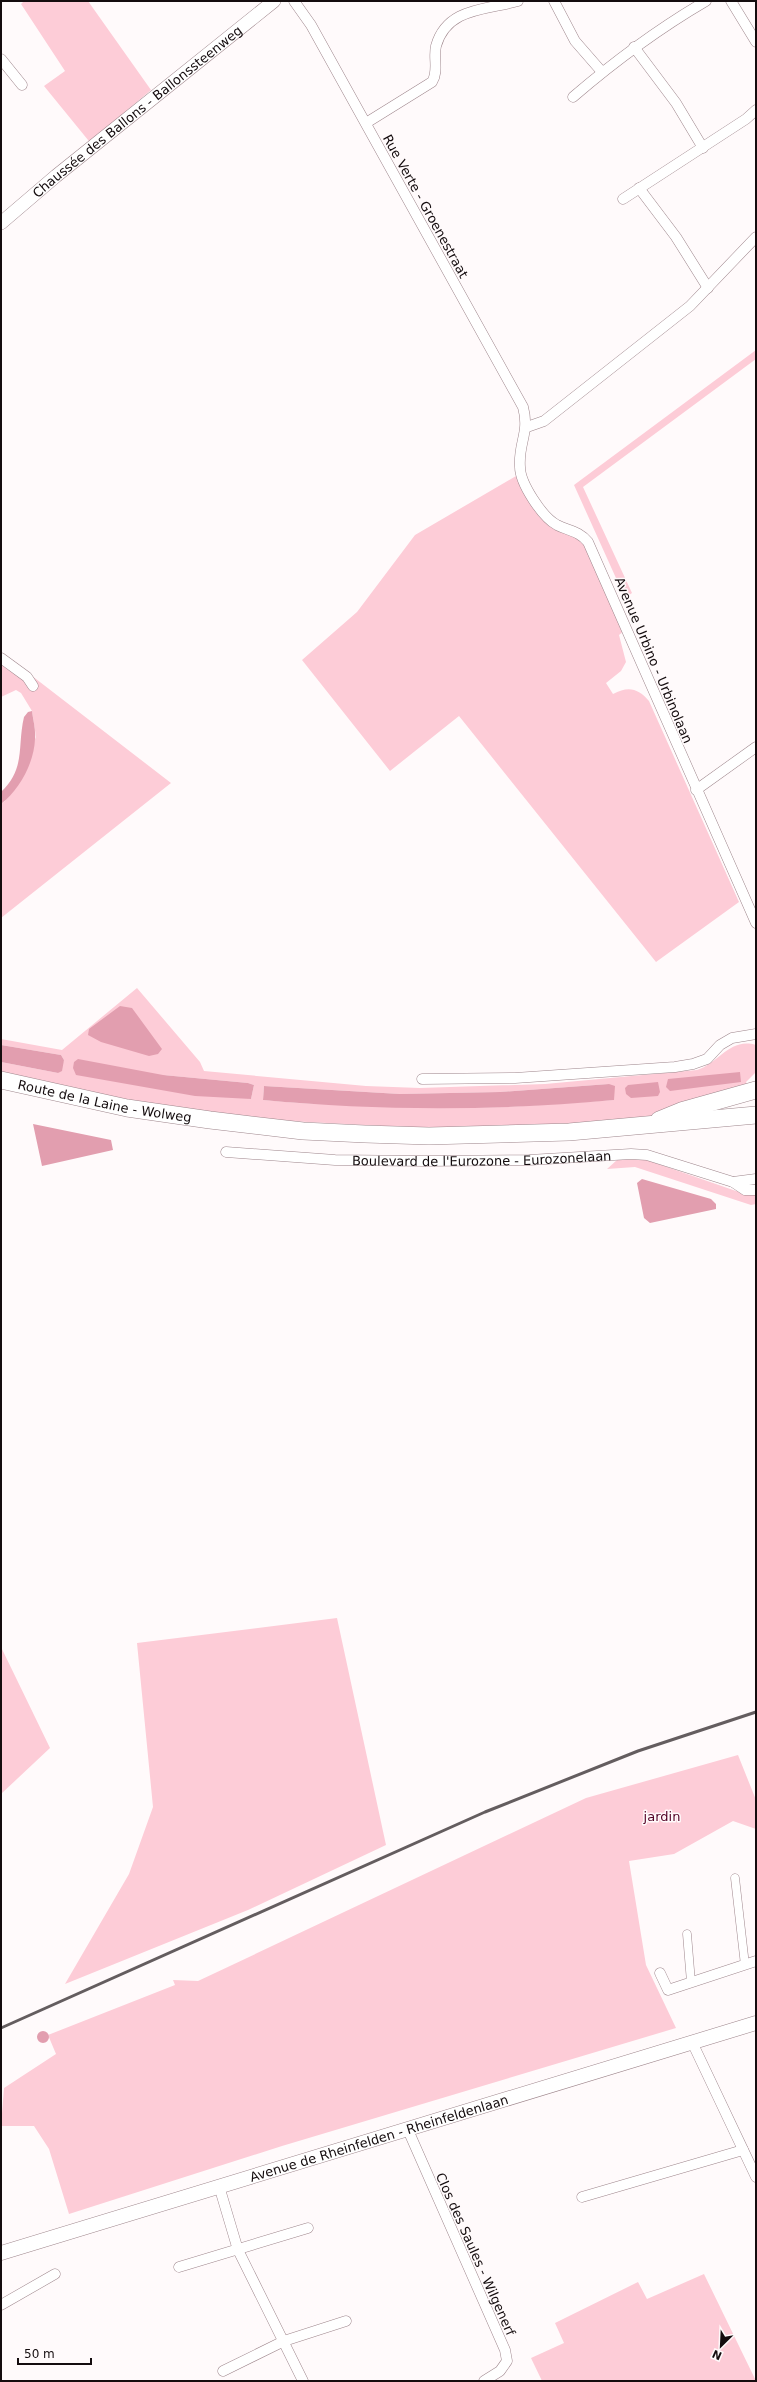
<svg xmlns="http://www.w3.org/2000/svg" width="757" height="2382" font-family="'DejaVu Sans',sans-serif">
<style>
.green{fill:#fdccd7;fill-rule:evenodd}
.water{fill:#e29eaf}
.lines{fill:none;stroke-linecap:round;stroke-linejoin:round}
.pedestrian-casing{stroke:#9e868c;stroke-width:9}
.minor-casing{stroke:#9e868c;stroke-width:11}
.tertiary-casing{stroke:#9e868c;stroke-width:14}
.secondary-casing{stroke:#9e868c;stroke-width:15}
.trunk-casing{stroke:#9e868c;stroke-width:18}
.pedestrian{stroke:#fff;stroke-width:8}
.minor{stroke:#fff;stroke-width:10}
.tertiary{stroke:#fff;stroke-width:13}
.secondary{stroke:#fff;stroke-width:14}
.trunk{stroke:#fff;stroke-width:17}
.rail{stroke:#645d5f;stroke-width:3}
.labels{text-anchor:middle;stroke-width:3;stroke-linejoin:round;paint-order:stroke}
.street-label{font-size:13px;fill:#140c0e;stroke:#fffafb}
.park-label{font-size:13px;fill:#520225;stroke:#fffafb}
</style>
<rect width="100%" height="100%" fill="#fffafb"/>
<!-- green -->
<path class="green" d="M24,1H88L151,90L112,123L97,151L44,86L65,71L21,4Z
M756,350V359L583,487L632,593L625,598L574,485Z
M516,476L548,525L575,535L583,542L624,631L619,635L626,662L621,671L606,683L613,694C628,686 638,688 649,701L739,902L656,962L459,716L390,771L302,660L357,612L415,535Z
M1,652L171,783L1,918V804L5,801L36,737L32,711L21,693L16,690L1,697Z
M137,988L200,1062L204,1071L366,1086L420,1088L545,1084L697,1070C719,1063 730,1037 756,1045V1072L746,1082L748,1087L654,1116L551,1126L421,1128L289,1121L207,1113L105,1096L1,1073V1062L58,1073L64,1060L61,1055L1,1045V1039L62,1050ZM163,1075L248,1083L254,1085L251,1099ZM609,1084L614,1100L508,1107L430,1108L298,1103L263,1100L264,1086L400,1094L500,1092Z
M630,1158L644,1159L736,1191L756,1194V1204L751,1205L635,1167L607,1169L617,1160Z
M337,1618L386,1845L248,1910L65,1984L129,1874L153,1807L137,1643Z
M1,1647L50,1748L1,1794Z
M738,1755L756,1800V1829L733,1821L674,1854L629,1861L646,1965L676,2028L282,2146L69,2214L49,2149L34,2126H1L4,2088L56,2054L48,2035L175,1985L173,1980L198,1981L586,1798Z
M704,2274L756,2381H542L531,2358L564,2343L555,2323L638,2282L647,2299Z"/>
<!-- water -->
<path class="water" d="M32,711C33,720 36,730 35,739C34,763 20,789 1,804V792C26,768 17,747 24,717L28,712Z
M120,1006L132,1008L162,1049L158,1054L149,1056L101,1042L88,1035L89,1029Z
M1,1045L61,1055L64,1060L62,1071L58,1073L1,1062Z
M78,1059L163,1075L248,1083L254,1085L251,1099L195,1096L76,1075L73,1068L74,1062Z
M740,1072L741,1082L670,1091L666,1087L668,1079Z
M658,1082L660,1092L658,1096L631,1098L626,1094L625,1088L628,1085Z
M609,1084L615,1086L614,1100C498,1111 379,1111 263,1100L264,1086L400,1094L500,1092Z
M33,1124L111,1140L113,1150L42,1166Z
M642,1179L711,1199L716,1204V1209L650,1223L644,1218L637,1183Z
M37 2037a6 6 0 1 1 12 0a6 6 0 1 1-12 0Z"/>
<g class="lines">
<defs>
<path id="pedestrian" d="M735,1878L745,1965
M687,1934L691,1982"/>
<g id="minor">
<path d="M294,1L311,25L523,407C530,433 518,443 520,467C520,483 542,517 557,525C569,531 579,531 588,542L756,923"/>
<path d="M554,1L575,41L602,72"/>
<path d="M731,1L756,42"/>
<path d="M634,47L676,103L703,148"/>
<path d="M1,59L22,85"/>
<path d="M573,97C615,61 658,29 706,1"/>
<path d="M366,123L432,82C439,71 433,58 436,46C447,7 487,10 518,1"/>
<path d="M639,188L676,237L708,288"/>
<path d="M623,199L746,119L756,110"/>
<path d="M527,427L544,421L690,306L756,237"/>
<path d="M1,658L27,677L33,686"/>
<path d="M696,790L756,747"/>
<path d="M422,1079L515,1078L675,1067L693,1064L707,1059L720,1045L732,1038L756,1034"/>
<path id="s1" d="M226,1152L335,1160L424,1161L529,1160L631,1154L647,1155L733,1182L745,1190H756"/>
<path d="M733,1182L756,1179"/>
<path d="M660,1973L668,1990L756,1961"/>
<path d="M692,2042L756,2177"/>
<path d="M408,2130L505,2350L507,2361L500,2371L484,2381"/>
<path d="M219,2186L238,2250L303,2381"/>
<path d="M582,2197L743,2150"/>
<path d="M179,2267L308,2228"/>
<path d="M1,2305L55,2274"/>
<path d="M223,2371L284,2341L346,2321"/>
</g>
<g id="tertiary">
<path id="s2" d="M1,223L56,176L274,1"/>
</g>
<g id="secondary">
<path id="s3" d="M1,2253L756,2023"/>
</g>
<g id="trunk">
<path id="s4" d="M1,1080L127,1108L210,1120L303,1131L365,1134L429,1136L569,1132L756,1115"/>
<path d="M659,1120L681,1111L756,1090"/>
</g>
</defs>
<!-- pedestrian casing -->
<use href="#pedestrian" class="pedestrian-casing"/>
<!-- minor casing -->
<use href="#minor" class="minor-casing"/>
<!-- tertiary casing -->
<use href="#tertiary" class="tertiary-casing"/>
<!-- secondary casing -->
<use href="#secondary" class="secondary-casing"/>
<!-- trunk casing -->
<use href="#trunk" class="trunk-casing"/>
<!-- pedestrian -->
<use href="#pedestrian" class="pedestrian"/>
<!-- minor -->
<use href="#minor" class="minor"/>
<!-- tertiary -->
<use href="#tertiary" class="tertiary"/>
<!-- secondary -->
<use href="#secondary" class="secondary"/>
<!-- trunk -->
<use href="#trunk" class="trunk"/>
<!-- rail -->
<path class="rail" d="M1,2028L485,1812L638,1751L756,1712"/>
</g>
<g class="labels">
<!-- street labels -->
<g class="street-label">
<text dy="5" stroke="none"><textPath href="#s2" startOffset="176">Chaussée des Ballons - Ballonssteenweg</textPath></text>
<text transform="translate(426 206) rotate(61)" y="5">Rue Verte - Groenestraat</text>
<text transform="translate(654 660) rotate(67)" y="5">Avenue Urbino - Urbinolaan</text>
<text dy="5" stroke="none"><textPath href="#s4" startOffset="106">Route de la Laine - Wolweg</textPath></text>
<text dy="5" stroke="none"><textPath href="#s1" startOffset="256">Boulevard de l'Eurozone - Eurozonelaan</textPath></text>
<text dy="5" stroke="none"><textPath href="#s3" startOffset="395">Avenue de Rheinfelden - Rheinfeldenlaan</textPath></text>
<text transform="translate(476 2254) rotate(66)" y="5">Clos des Saules - Wilgenerf</text>
</g>
<!-- park labels -->
<g class="park-label">
<text x="662" y="1821">jardin</text>
</g>
</g>
<!-- border -->
<rect width="757" height="2382" fill="none" stroke="#140c0e" stroke-width="4"/>
<!-- north arrow -->
<g transform="translate(721 2346) rotate(204)" stroke="#fffafb" stroke-width="3" paint-order="stroke">
<path d="M0-3L7 15L0 10L-7 15Z" fill="#140c0e"/>
<text y="-6" font-size="11" font-weight="bold" text-anchor="middle" fill="#140c0e">N</text>
</g>
<!-- scale -->
<path d="M18 2358v6h73v-6" fill="none" stroke="#140c0e" stroke-width="2"/>
<text x="24" y="2358" font-size="12" fill="#140c0e" stroke="#fffafb" stroke-width="3" paint-order="stroke">50 m</text>
</svg>
